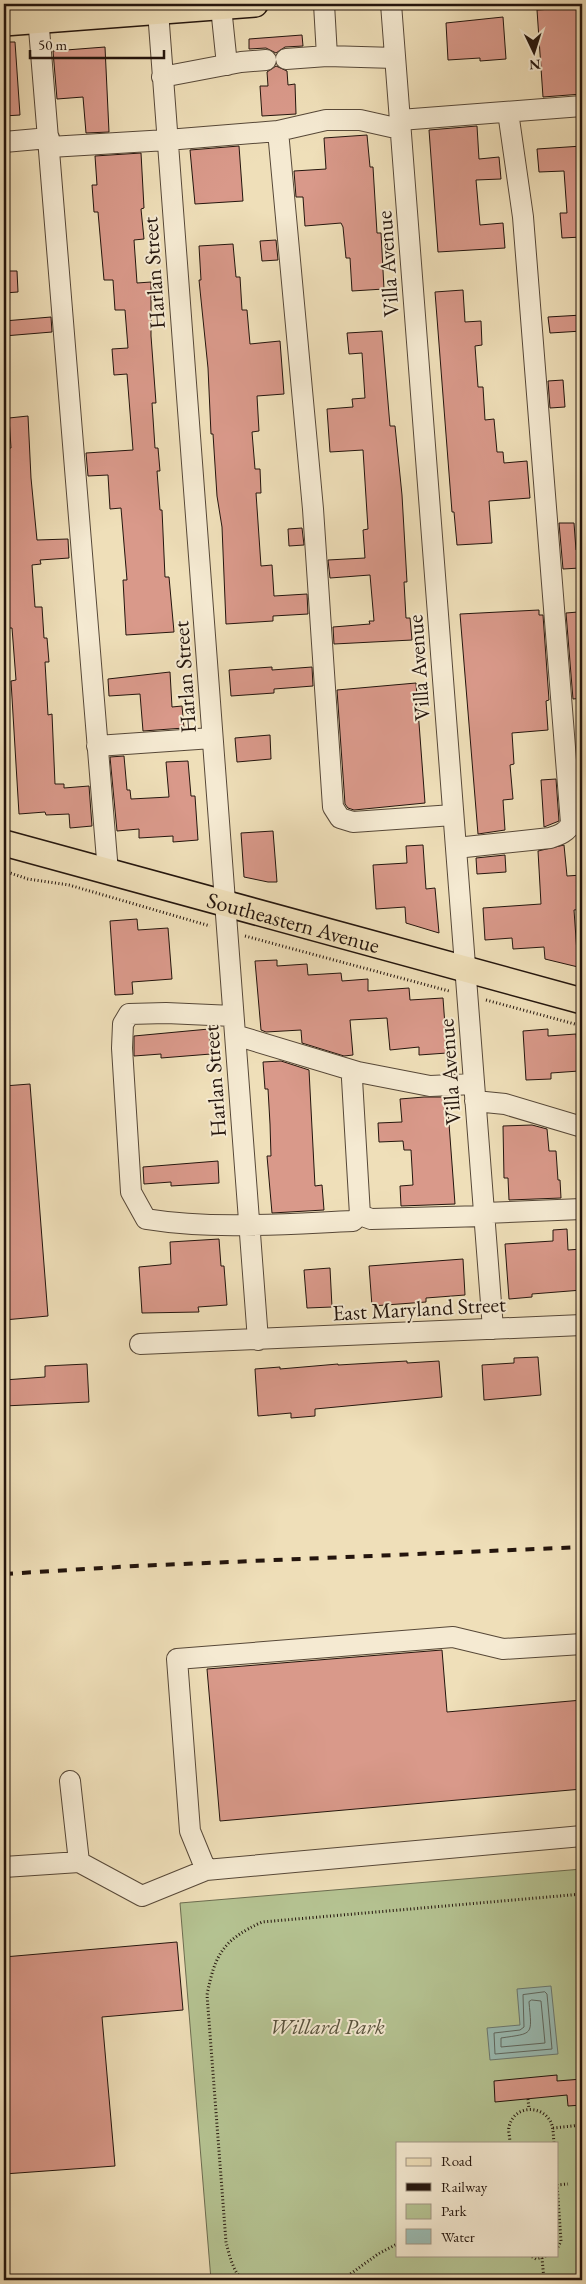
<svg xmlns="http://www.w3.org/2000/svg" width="586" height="2284" font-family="'EB Garamond',serif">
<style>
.green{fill:#b5c392;stroke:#6c6c50;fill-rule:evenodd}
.water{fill:#9abcb4;stroke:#6b7971}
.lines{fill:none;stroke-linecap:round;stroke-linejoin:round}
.shore{stroke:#5f6860;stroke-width:1}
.building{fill:#d9998a;stroke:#24150d}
.minor-casing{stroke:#574838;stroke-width:22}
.major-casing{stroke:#24150d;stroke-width:28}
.path{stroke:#24150d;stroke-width:3;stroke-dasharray:1 2.5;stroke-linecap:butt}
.minor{stroke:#f5ead2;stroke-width:20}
.major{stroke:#efdfb9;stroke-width:25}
.rail{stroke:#24150d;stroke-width:4;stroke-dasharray:9 9;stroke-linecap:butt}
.labels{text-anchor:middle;stroke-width:4;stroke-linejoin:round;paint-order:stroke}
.street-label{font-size:22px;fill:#24150d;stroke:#f5ead2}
.park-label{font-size:22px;font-style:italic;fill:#57523c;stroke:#f5ead2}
</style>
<rect width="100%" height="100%" fill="#efdfb9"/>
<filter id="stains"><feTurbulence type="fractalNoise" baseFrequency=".004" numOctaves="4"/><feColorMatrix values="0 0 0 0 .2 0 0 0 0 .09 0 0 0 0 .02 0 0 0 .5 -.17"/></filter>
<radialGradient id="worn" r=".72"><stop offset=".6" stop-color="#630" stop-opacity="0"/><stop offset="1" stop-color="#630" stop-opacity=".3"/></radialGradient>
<!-- green -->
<path class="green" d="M582,1869V2280H211L180,1903ZM397,2143H557V2255H397Z"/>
<!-- water -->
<path class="water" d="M551,1986L558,2054L490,2060L487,2028L520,2025L517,1989Z"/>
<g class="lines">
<!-- shore -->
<path class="shore" d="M545,1992L547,1994L552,2049L495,2054L494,2033L520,2030L524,2027L523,1995Z
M532,2000L541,2001L545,2043L501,2047V2038C534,2033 532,2036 529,2002Z"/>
</g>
<!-- building -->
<path class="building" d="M582,7V94L543,97L537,10Z
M503,17L506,59L480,61V58L448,60L446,23Z
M302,35L303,46L285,47L276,53L266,48L249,49V39Z
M4,42H15L20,115L4,116Z
M105,47L109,132L86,133L83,97L57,99L53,51Z
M276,66L287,71L288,85L295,84L296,114L262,116L260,86H268L267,72Z
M477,126L479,159L499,157L501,179L476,180L480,225L503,223L505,248L438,252L429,130Z
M367,135L370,167H373L377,233H381L384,289L352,291L350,258H346L343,227L341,223L305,226L303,197H296L294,171L326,169L324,138Z
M239,146L243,201L195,204L190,150Z
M582,146V237L562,238L560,213H567L564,171L539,172L537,149Z
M141,153L144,208L141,209L144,239L134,240L137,283L151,282V336L156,403H152L155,448H158L160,471H157L160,510H162L165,577H169L174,632L126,635L123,580H127L121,508L110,509L108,475L88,476L86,453L133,450L127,374L114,375L112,349L128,348L125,310H115L113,280H104L98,212H94L92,185H97L95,156Z
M276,240L278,260L262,261L260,241Z
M233,244L236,277H240L242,310H247L250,344L280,341L284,394L257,396L259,431L252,432L255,469H260L261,493H256L261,566L272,565L274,596L307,594L308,614L273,616V621L226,624L222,527L217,496L213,434H211L208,368L199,280H201L199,246Z
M4,271H17L18,292L4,293Z
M463,290L465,322L481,321L482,345L475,346L478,387H483L485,420L494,419L497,452H503L504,463L527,461L530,498L489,501L492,543L457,545L454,512H452L435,292Z
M582,315V331L550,333L548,317Z
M51,317L52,332L4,336V321Z
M382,331L390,426H395L402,495L407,582H404L406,618H410L412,640L334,644L333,627L370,624L369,621H374L370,575L330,578L328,560L365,558L363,530L368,529L363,450L330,452L327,409L353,407L352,399L365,398L362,353L349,354L347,333Z
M563,380L565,407L550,408L548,381Z
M28,416L31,478L37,540L68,539L69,558L40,560L41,564L32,565L35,607H42L44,638H47L49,662H45L48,715L52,714L55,784H64V788L89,786L92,826L70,828L69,814L46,815L45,812L19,814L11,681L16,680L12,628H5L4,609V448H11L9,418Z
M559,523H574L576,550H579L580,568L563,569Z
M302,528L304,545L289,546L288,529Z
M539,610V615H543L549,700L546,701L548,730L512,733L514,764L510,765L513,799L503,800L505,830L478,834L460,614Z
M578,612L582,698L573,699L566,613Z
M272,667V670L312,667L313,686L274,689V693L231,696L229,670Z
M170,672L172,707L182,706L184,728L143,731L140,694L109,696L108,679Z
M416,683L425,803L354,810L348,808L345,804L337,690Z
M270,735L271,759L237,762L235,738Z
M124,756L127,790H130L131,799L169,797L166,762L188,761L191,796H195L198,840L173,842V836L139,838V829L117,831L110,757Z
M556,779L559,821L544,827L541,780Z
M273,831L277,882H268L244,877L241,833Z
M423,845L426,889L435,888L439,933L406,923L405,907L376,909L373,865L407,863L406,846Z
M564,845L567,876L582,875V909L574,910L578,967L545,959L544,947L513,949L512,938L485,940L483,908L541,904L538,851Z
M505,855L506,872L477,874L476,858Z
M137,919L138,930L168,928L172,979L132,982L133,994L115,995L110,921Z
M277,960V966L307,964L308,975L341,973L342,981L368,979V991L409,988L410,1000L443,998L447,1053L419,1055V1047L390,1050L387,1018L350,1020L353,1055L344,1056L302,1043L301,1030L266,1032L261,1030L255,961Z
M209,1029L211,1054L161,1058V1054L134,1056V1036Z
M548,1029V1036L576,1034L579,1071L551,1073V1079L526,1080L523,1031Z
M281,1061L309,1070L315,1186L322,1185L324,1210L272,1213L267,1156H271L270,1124L268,1089H265L263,1062Z
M30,1084L48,1316L4,1320V1086Z
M424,1097H447L455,1204L401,1206L400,1186L413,1185L411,1150H404L403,1141L379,1142L378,1123L402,1122L400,1099Z
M532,1125L547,1129L549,1151H556L558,1180H560L561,1198L509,1200L508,1178H504L503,1126Z
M218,1161L219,1183L171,1186V1182L144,1184L143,1167Z
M567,1229L568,1250L582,1249V1290L532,1294V1297L509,1299L505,1244L553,1241V1230Z
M219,1239L221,1266H224L227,1305L198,1307L199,1312L142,1313L139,1267L171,1264L170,1242Z
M463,1259L465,1295L426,1298V1302L372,1306L369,1266Z
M330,1268L332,1307L307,1308L304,1270Z
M538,1357L541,1395L484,1400L482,1365L514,1363V1358Z
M407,1361V1363L439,1361L442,1397L315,1409V1416L291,1418V1413L258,1416L255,1369L280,1367V1369L338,1364V1365Z
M87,1364L89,1402L4,1406V1380L45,1377V1366Z
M442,1650L447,1712L582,1700V1789L220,1821L207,1669Z
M177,1942L183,2010L102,2017L115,2166L4,2174V1957Z
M557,2075V2081L582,2079V2105L568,2106L567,2095L495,2102L494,2081Z"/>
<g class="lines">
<defs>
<path id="minor" d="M37,4L108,872
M324,4L327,56
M391,4L493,1329
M221,7L227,65
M158,11L258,1340
M286,59L327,56L395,58
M162,77L241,62L266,60
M400,120L582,106
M400,129L360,120H326L278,131L313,509L333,807L340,818L353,822L453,815
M4,142L49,138
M50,147L167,140L278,131
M97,746L212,738
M456,848L550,838C559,835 568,832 571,823L523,217L508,112
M233,1016L166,1013L129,1014L123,1024L122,1048L131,1192L146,1219C214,1230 284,1224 353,1221L360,1215L352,1079L358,1072L430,1086L474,1084
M235,1035L358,1072
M475,1101L505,1104L582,1127
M484,1213L582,1209
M360,1215L371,1219L484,1216
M140,1344L582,1325
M582,1644L503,1649L453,1637L177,1659L190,1831L206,1870L582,1836
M70,1781L79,1862
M4,1867L79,1862L142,1896L206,1870"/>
<g id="major">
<path d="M4,23L255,4"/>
<path id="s1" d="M4,843L582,1001"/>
</g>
</defs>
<!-- minor casing -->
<use href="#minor" class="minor-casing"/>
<!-- major casing -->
<use href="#major" class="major-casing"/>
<!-- path -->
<path class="path" d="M4,871L28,879L69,885L210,926
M245,936L449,991
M486,1000L582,1026
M528,2099L529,2109
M553,2128L582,2125
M510,2143C510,2138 508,2131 509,2127C513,2107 538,2104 549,2119C554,2126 553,2135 554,2143
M557,2184L561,2241L557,2249
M557,2185L568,2184
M529,2255L536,2259L549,2255
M542,2258L544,2280
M243,2280C233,2272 229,2254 226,2242L207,1995C215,1954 223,1940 262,1922L582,1894
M342,2280L378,2254L397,2244"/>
<!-- minor -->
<use href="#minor" class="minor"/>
<!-- major -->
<use href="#major" class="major"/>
<!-- rail -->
<path class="rail" d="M4,1574L135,1566L582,1547"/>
</g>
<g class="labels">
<!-- street labels -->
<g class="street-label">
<text transform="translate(387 264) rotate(-94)" y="8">Villa Avenue</text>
<text transform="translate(153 273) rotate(-94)" y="8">Harlan Street</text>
<text transform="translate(418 668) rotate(-94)" y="8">Villa Avenue</text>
<text transform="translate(184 677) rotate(-94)" y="8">Harlan Street</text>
<text dy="8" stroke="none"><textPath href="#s1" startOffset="300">Southeastern Avenue</textPath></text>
<text transform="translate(449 1072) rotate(-94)" y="8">Villa Avenue</text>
<text transform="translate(214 1081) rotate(-94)" y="8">Harlan Street</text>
<text transform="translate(419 1308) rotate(-3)" y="8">East Maryland Street</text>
</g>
<!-- park labels -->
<g class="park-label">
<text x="327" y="2034">Willard Park</text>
</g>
</g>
<!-- margin -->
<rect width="586" height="2284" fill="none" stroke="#efdfb9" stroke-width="20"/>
<rect x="5" y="5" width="576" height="2274" fill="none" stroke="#24150d" stroke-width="2.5"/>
<rect x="10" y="10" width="566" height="2264" fill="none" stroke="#24150d"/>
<!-- legend -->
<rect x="396" y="2142" width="162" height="115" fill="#f5ead2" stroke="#a19583"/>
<rect x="406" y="2158" width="25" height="8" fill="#efdfb9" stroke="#a19583"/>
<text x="441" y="2166" font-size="15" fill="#24150d">Road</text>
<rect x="406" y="2183" width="25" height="8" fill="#24150d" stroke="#a19583"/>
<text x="441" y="2192" font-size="15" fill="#24150d">Railway</text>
<rect x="406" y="2204" width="25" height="15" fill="#b5c392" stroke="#a19583"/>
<text x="441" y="2216" font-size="15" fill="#24150d">Park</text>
<rect x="406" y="2229" width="25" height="15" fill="#9abcb4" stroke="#a19583"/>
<text x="441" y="2242" font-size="15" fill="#24150d">Water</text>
<!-- north arrow -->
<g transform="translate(534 52) rotate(176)" stroke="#f5ead2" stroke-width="4" paint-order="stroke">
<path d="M0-4L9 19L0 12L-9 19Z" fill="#24150d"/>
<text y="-8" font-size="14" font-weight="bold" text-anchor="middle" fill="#24150d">N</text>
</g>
<!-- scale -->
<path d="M30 50v8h134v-8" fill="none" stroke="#24150d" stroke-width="2.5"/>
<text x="38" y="50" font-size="15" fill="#24150d" stroke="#f5ead2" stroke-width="4" paint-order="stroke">50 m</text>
<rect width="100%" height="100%" filter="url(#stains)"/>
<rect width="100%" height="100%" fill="url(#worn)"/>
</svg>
